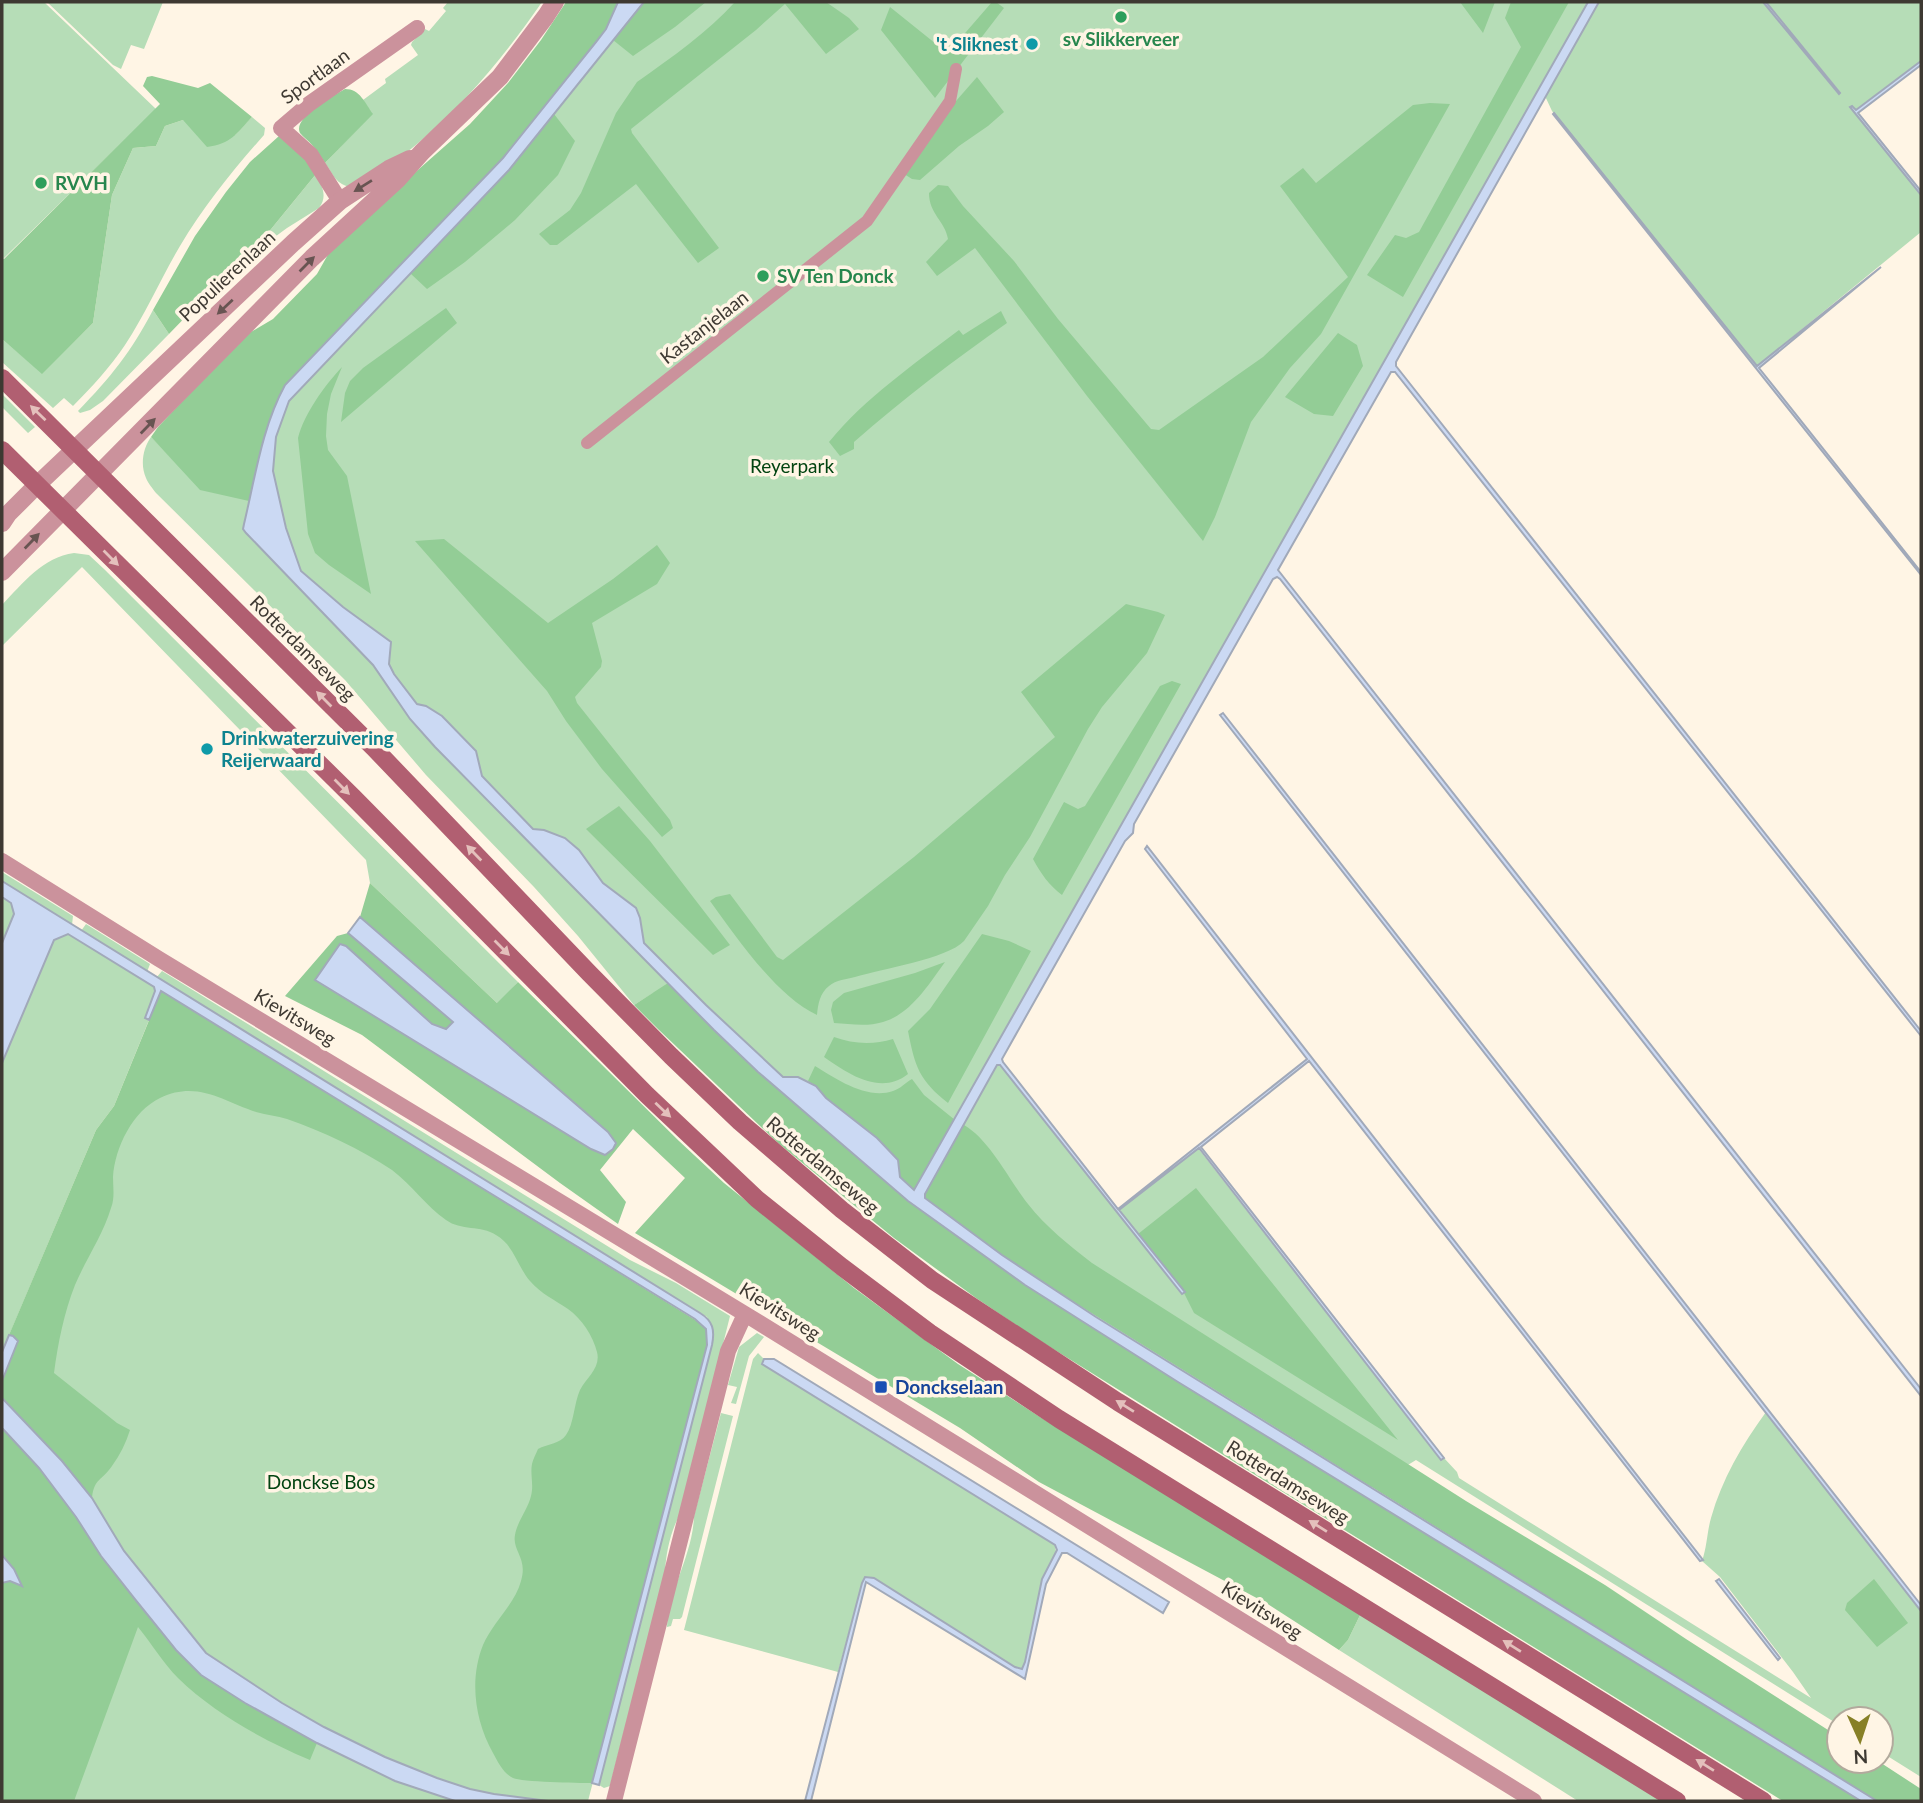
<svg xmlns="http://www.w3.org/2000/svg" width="1923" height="1803" font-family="Lato,sans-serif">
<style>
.green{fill:#b6ddb7}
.forest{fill:#93cd96}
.water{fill:#cbd9f3;stroke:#a1a9b9;stroke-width:2}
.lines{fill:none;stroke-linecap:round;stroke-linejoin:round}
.pedestrian{stroke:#cb929c;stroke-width:12}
.minor{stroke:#cb929c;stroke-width:16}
.tertiary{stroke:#cb929c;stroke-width:18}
.secondary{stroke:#b15f71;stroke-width:18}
.oneway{fill:#685452}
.oneway2{fill:#e4c0bc}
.leisure-dot{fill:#2e9e5b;stroke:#fff5e5;stroke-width:2.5}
.culture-dot{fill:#0f9aa8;stroke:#fff5e5;stroke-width:2.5}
.transit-dot{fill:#1a4fb4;stroke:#fff5e5;stroke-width:2.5}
.labels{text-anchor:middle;stroke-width:7;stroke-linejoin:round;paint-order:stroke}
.leisure-label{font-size:19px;font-weight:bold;fill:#27864d;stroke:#fff5e5;text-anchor:start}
.culture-label{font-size:19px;font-weight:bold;fill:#0d838f;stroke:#fff5e5;text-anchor:end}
.street-label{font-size:19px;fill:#3e3932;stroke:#fff5e5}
.park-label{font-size:19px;fill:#024411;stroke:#fff5e5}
.transit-label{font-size:19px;font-weight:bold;fill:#164399;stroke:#fff5e5;text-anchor:start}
</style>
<rect width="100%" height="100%" fill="#fff5e5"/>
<!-- green -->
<path class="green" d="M2,2H44L156,109L3,259L2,258Z
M47,2H163L144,49L131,45L121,69L113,65Z
M448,2H542C506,54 466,103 417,144C397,161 372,173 349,187C334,182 334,175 325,163L372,114L363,100L386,83L385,79L418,55L411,45L412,42L425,29L429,31L446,11L443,8Z
M572,2H1591L997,1065H1000L1126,1224L1128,1222L1119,1210L1198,1148L1441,1460L1444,1458L1457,1472L1459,1478L1811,1698L1793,1672L1720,1577L1702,1561C1707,1547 1707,1532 1711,1518C1722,1479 1742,1445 1766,1412L1921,1611V1777L1881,1752V1719H1839V1725L1416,1460L1339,1507L1066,1338L653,993L634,1005L578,936L534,887L426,775L345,680L156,493C153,489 148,483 146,478C140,465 143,448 151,437L175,462L508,88Z
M1599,2H1763L1839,94L1840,92L1766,2H1921V61L1855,111L1850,107L1921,195V232L1757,366L1552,111L1545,96Z
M252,117L265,128L264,135C233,170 204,206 180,246C161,278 146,313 125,345C110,367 92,387 73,406L64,398L53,408L2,362V339L42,373L93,323L112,195L133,148L156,146L165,126L183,120L235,135Z
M316,174C322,186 328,196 319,208L287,228L249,256Z
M153,310L169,334L103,401L90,410L80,413L78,411C111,377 131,352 153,310Z
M2,394L35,427L28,433L2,407Z
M74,553L89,555L104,569L518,982L498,1004L370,883L366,860L82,567L2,646V605C23,583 43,557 74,553Z
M2,872L73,916L72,925L2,881Z
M2,897L11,903L14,914L2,943Z
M86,924L150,964L147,972L81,931Z
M68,934L154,987L155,991L145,1018L149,1020L114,1106L96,1130L2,1352V1063L54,940Z
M162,971L630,1260L676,1283L730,1316L681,1512C671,1530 666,1551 665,1572L610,1786L604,1788L599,1785L712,1345L714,1335L707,1317L156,978Z
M167,1009L707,1345L588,1801H2V1400Z
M757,1333L764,1337L749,1356L736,1404L731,1403L737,1387L728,1385L739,1347Z
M758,1353L764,1359L762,1364L1055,1545L1056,1552L1042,1580L1025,1662L1022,1669L1015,1667L874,1578L866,1577L862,1583L838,1672L684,1630L753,1359Z
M721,1413L733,1416L682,1617L680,1619H673L671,1626L667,1627C669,1589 693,1554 694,1516Z
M1362,1611L1669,1801H1578L1339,1650L1348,1640Z"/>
<!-- forest -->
<path class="forest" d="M566,2H618L606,29L596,42L503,158L285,385L260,456L249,501L200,490L151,437L158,427L244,336L273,319L317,274L334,244L470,124L508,83L541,40Z
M644,2H706L675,27L633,56L613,40Z
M735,2H826L849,18L859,29L826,54L785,4L756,30L631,129L632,133L719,248L698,263L636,184L557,245H550L539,234L570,210L581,193L616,113L637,82C672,57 707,33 735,2Z
M992,2H996L1004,8L935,98L881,30L890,7L946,52L966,32Z
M1460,2H1495L1483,33Z
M1511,2H1569L1403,297L1367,275L1395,235L1406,238L1419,232L1521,47L1505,18Z
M152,76L198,88L210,83L252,117C237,133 231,144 207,147L183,120L165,126L156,146L133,148L112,195L93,323L42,374L2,339V258L4,259L160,104L143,86L147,77Z
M977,77L1004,112L988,126L959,146L920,180L912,179L901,172L956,101Z
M345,89C360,89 365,103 373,114L325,163C321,157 317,151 312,145C309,141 303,137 300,133C292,118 334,95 345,89Z
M1430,103L1450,104L1321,334L1290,368L1251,422L1215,517L1203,541L1087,396L975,248L937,276L926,262L948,239C945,221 929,214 929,193L938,185L948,186L963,206L1014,261L1058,319L1151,429L1159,430L1263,357L1348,277L1280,186L1303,168L1316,183L1413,105Z
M554,114L575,141L558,175L515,220L465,262L427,289L410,273L509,170Z
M279,136L304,157L316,174L249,256L230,271L169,334L153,310L195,236L226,192L250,162Z
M446,308L457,323L341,422L345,393L350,381L363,368Z
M1001,311L1007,323C954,360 903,399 854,442V449L840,456L829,442C865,398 913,365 959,330L963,335Z
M1338,333L1357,345L1363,366L1333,416L1314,414L1285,397Z
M342,367L331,394L327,414L326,436L328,450L347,476L371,594L329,565L315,553L308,534L298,438C304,414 325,385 342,367Z
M444,539L548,623L613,579L657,545L670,563L657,584L592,623L602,661L601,667L575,697L577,703L670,820L673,828L662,837L602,769L566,721L547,691L415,541Z
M1126,604L1158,612L1165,615L1147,653L1102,707L1088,729L1030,837L1005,875L988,906L964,941C947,959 881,969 855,977C847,979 836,980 829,986C820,993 818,1004 817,1015C777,997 736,937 710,901L716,897L730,894L777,957L783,960L914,857L1055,737L1021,692Z
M1172,681L1181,684L1062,895C1049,885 1041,874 1033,859L1064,802L1078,809L1085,806L1160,686Z
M619,806L650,841L730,945L713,955L586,829Z
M370,883L497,1003L518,982L679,1141L724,1183L854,1288L958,1364L1040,1417L1362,1611L1348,1640L1339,1650L1266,1603L1039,1482L960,1428L635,1233L685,1178L633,1129L600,1170L626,1202L618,1224L560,1183L362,1035L285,996L337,936L348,933L453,1022L446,1029L432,1024L346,946L341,944L316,981L591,1149L616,1143L608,1132L360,917Z
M982,934L1009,941L1031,951L948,1103C919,1080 915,1067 908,1031L930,1009Z
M945,962C929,984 911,1014 883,1022C867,1027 850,1024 834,1023L831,1010L833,1002L844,993L915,973Z
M668,983L758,1072L908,1201L1025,1285L1178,1382L1861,1801H1783L1241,1466L1034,1337L976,1298L894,1238L778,1143L659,1030L634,1005Z
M161,991L702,1324L706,1329L707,1345L592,1783C578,1783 521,1782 513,1778C503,1773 498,1762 493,1753C475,1721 469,1680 483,1645C493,1622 515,1604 521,1581C528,1558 512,1551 515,1535C517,1522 528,1509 531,1496C534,1485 530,1474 532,1464C533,1459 536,1454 538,1449C547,1444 560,1444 566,1435C574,1424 574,1403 580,1390C587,1377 601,1368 597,1352C593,1336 582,1319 568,1309C555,1300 541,1294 530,1281C517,1266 514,1245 496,1235C481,1225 461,1231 446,1220C426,1206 412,1185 392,1170C360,1149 324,1132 287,1119C277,1116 267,1115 256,1112C223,1101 197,1080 160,1098C133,1111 115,1147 113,1177C113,1187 115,1198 111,1208C103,1235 86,1259 75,1285C64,1313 58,1343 54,1373L117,1423L130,1430C126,1443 120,1455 112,1466C102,1481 94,1478 92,1498L62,1461L2,1398V1381L14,1352L13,1336L9,1335L96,1130L114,1106Z
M834,1037C853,1044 873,1045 893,1039L908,1074C881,1096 848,1074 824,1057Z
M815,1066C836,1079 867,1100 893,1091C900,1089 905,1083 912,1079L924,1095L955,1120L914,1191L900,1177L898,1160L877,1138L826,1098L816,1086L808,1081Z
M964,1125C990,1140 1009,1180 1028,1204C1046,1227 1069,1245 1092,1263L1466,1501L1605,1585L1686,1639L1839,1737V1761H1878L1921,1789V1801H1877L1032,1276L951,1219L925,1198V1195Z
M1196,1188L1398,1440L1194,1313L1184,1293L1185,1292L1138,1234Z
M2,1427L39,1468L76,1517L101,1556L176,1650L245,1703L317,1743L310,1760C263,1740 215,1714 178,1678C163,1663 152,1644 138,1627L74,1801H2V1583L10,1581L21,1586L6,1559L2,1555Z
M1874,1579L1908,1623L1877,1647L1845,1610L1847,1603Z"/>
<!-- water -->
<path class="water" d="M618,2H644L509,170L289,401L276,437L273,471L286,528L301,571L343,607L391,642L389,664L394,674L417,704L426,706L442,716L476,751L482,776L533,829L544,830L565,838L579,850L603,883L636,908L640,918L644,943L706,1005L783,1077H798L816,1086L826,1098L877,1138L898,1160L900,1177L914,1190L1588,2H1599L1396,362V366L1921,1031V1036L1395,372H1391L1278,570L1921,1389V1396L1280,579L1277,577L1273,579L1134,824L1133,833L1125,841L1002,1059L1003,1062L1118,1209L1307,1059L1145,849L1147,846L1703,1560L1700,1561L1309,1061L1201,1147L1444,1458L1441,1460L1199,1148L1119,1210L1185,1292L1182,1294L1000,1065H997L925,1194V1198L1002,1255L1096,1317L1877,1801H1861L1178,1382L1025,1285L908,1201L758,1072L714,1030L435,747L410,719L373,665L246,533L243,529L244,524C255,478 262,427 285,385L503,158L596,42L606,29Z
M1763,2H1766L1840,93L1839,94Z
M1921,61V65L1858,113L1921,191V195L1850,107L1852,106L1856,110Z
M1554,113L1757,366L1881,267L1759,368L1921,572V575L1553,114Z
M1223,713L1921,1605V1611L1220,715Z
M2,881L700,1313C713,1321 715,1330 712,1345L599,1785L592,1783L707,1345L706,1329L695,1319L161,991L149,1020L145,1018L155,991L154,987L68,934L54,940L2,1063V943L14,914L11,903L2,897Z
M360,917L608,1132L616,1143L613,1149L605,1155L591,1149L315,980L340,944L346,946L432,1024L446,1029L453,1022L348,933Z
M9,1335L13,1336L18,1341L2,1381V1352Z
M764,1359H774L1169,1602L1163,1613L1067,1553H1062L1046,1584L1025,1679L866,1582L811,1801H805L862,1583L865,1577L874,1578L1015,1667L1022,1669L1025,1662L1042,1579L1057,1550L1055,1545L762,1364Z
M2,1398L62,1461L92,1498L124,1551L206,1653L282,1703L324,1727L385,1757L437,1778L470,1789L494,1794L548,1801H455L395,1781L317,1743L245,1703L201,1675L176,1650L134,1598L101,1556L76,1517L39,1468L2,1428Z
M2,1555L14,1569L22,1586L10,1581L2,1583Z
M1719,1579L1780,1658L1778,1660L1716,1581Z"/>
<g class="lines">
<!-- pedestrian -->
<path class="pedestrian" d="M587,443L867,221L950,101L956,69"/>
<!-- minor -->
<path class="minor" d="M340,201L311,155L281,128L309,104L417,28
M2,861L159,959L745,1314L1534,1801
M614,1801L728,1351L745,1314"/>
<!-- tertiary -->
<path class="tertiary" d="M2,523L8,514L37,485L293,243L340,201L389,169L410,159
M2,572L312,258L398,179L422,152L500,77L546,16L555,2"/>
<!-- secondary -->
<path class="secondary" d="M2,378L373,747L589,973L671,1056L740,1122L842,1210L932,1280L1118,1402L1763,1801
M2,450L353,797L647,1095L757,1199L842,1267L930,1333L1059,1419L1677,1801"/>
</g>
<!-- one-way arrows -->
<defs><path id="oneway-solid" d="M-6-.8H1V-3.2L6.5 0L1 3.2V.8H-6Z" transform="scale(1.75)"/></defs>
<g class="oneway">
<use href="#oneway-solid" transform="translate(363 186) rotate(148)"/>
<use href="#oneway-solid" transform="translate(307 264) rotate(-45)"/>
<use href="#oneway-solid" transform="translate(225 307) rotate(137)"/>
<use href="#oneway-solid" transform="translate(148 426) rotate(-46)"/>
<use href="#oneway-solid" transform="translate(32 541) rotate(-46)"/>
</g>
<g class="oneway2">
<use href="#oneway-solid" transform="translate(38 413) rotate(-136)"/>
<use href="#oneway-solid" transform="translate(111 558) rotate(45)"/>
<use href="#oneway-solid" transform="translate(324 699) rotate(-135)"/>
<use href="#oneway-solid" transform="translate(342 787) rotate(45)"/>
<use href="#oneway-solid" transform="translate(474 853) rotate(-134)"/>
<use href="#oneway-solid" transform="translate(502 948) rotate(45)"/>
<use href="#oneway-solid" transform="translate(663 1110) rotate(43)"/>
<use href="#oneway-solid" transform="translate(1125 1406) rotate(-148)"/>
<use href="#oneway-solid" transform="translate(1318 1526) rotate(-148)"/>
<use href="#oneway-solid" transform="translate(1512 1646) rotate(-148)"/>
<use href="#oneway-solid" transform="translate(1705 1765) rotate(-148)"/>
</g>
<!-- markers -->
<g class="leisure-dot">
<circle cx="1121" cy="17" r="7"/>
<circle cx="41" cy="183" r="7"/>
<circle cx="763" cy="276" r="7"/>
</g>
<g class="culture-dot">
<circle cx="1032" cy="44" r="7"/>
<circle cx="207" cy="749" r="7"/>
</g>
<rect class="transit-dot" x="874" y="1380" width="14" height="14" rx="3.5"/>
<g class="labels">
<!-- leisure labels -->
<g class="leisure-label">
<text x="1121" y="46" text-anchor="middle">sv Slikkerveer</text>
<text x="55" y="190">RVVH</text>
<text x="777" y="283">SV Ten Donck</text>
</g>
<!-- culture labels -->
<g class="culture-label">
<text x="1018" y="51">'t Sliknest</text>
<text x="221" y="745" text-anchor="start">Drinkwaterzuivering<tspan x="221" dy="22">Reijerwaard</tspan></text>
</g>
<!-- street labels -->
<g class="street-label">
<text transform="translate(315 76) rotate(-36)" y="7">Sportlaan</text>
<text transform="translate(227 276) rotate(-43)" y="7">Populierenlaan</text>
<text transform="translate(704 327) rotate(-38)" y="7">Kastanjelaan</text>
<text transform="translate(303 648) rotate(45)" y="7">Rotterdamseweg</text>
<text transform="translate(295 1017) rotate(31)" y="7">Kievitsweg</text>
<text transform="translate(823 1165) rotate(40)" y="7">Rotterdamseweg</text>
<text transform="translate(780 1311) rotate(32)" y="7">Kievitsweg</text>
<text transform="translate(1288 1482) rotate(32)" y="7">Rotterdamseweg</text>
<text transform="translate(1262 1610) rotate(32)" y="7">Kievitsweg</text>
</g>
<!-- park labels -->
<g class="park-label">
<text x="792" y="473">Reyerpark</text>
<text x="321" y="1489">Donckse Bos</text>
</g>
<!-- transit labels -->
<g class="transit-label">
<text x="895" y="1394">Donckselaan</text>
</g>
</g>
<!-- border -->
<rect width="1923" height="1803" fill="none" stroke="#3e3932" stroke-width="7"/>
<!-- north arrow -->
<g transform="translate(1860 1740) rotate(177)"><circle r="33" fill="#fff5e5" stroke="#b2aa9d" stroke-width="2"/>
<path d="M0-5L12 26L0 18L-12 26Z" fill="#878027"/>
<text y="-10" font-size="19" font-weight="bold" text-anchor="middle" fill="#3e3932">N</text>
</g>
</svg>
